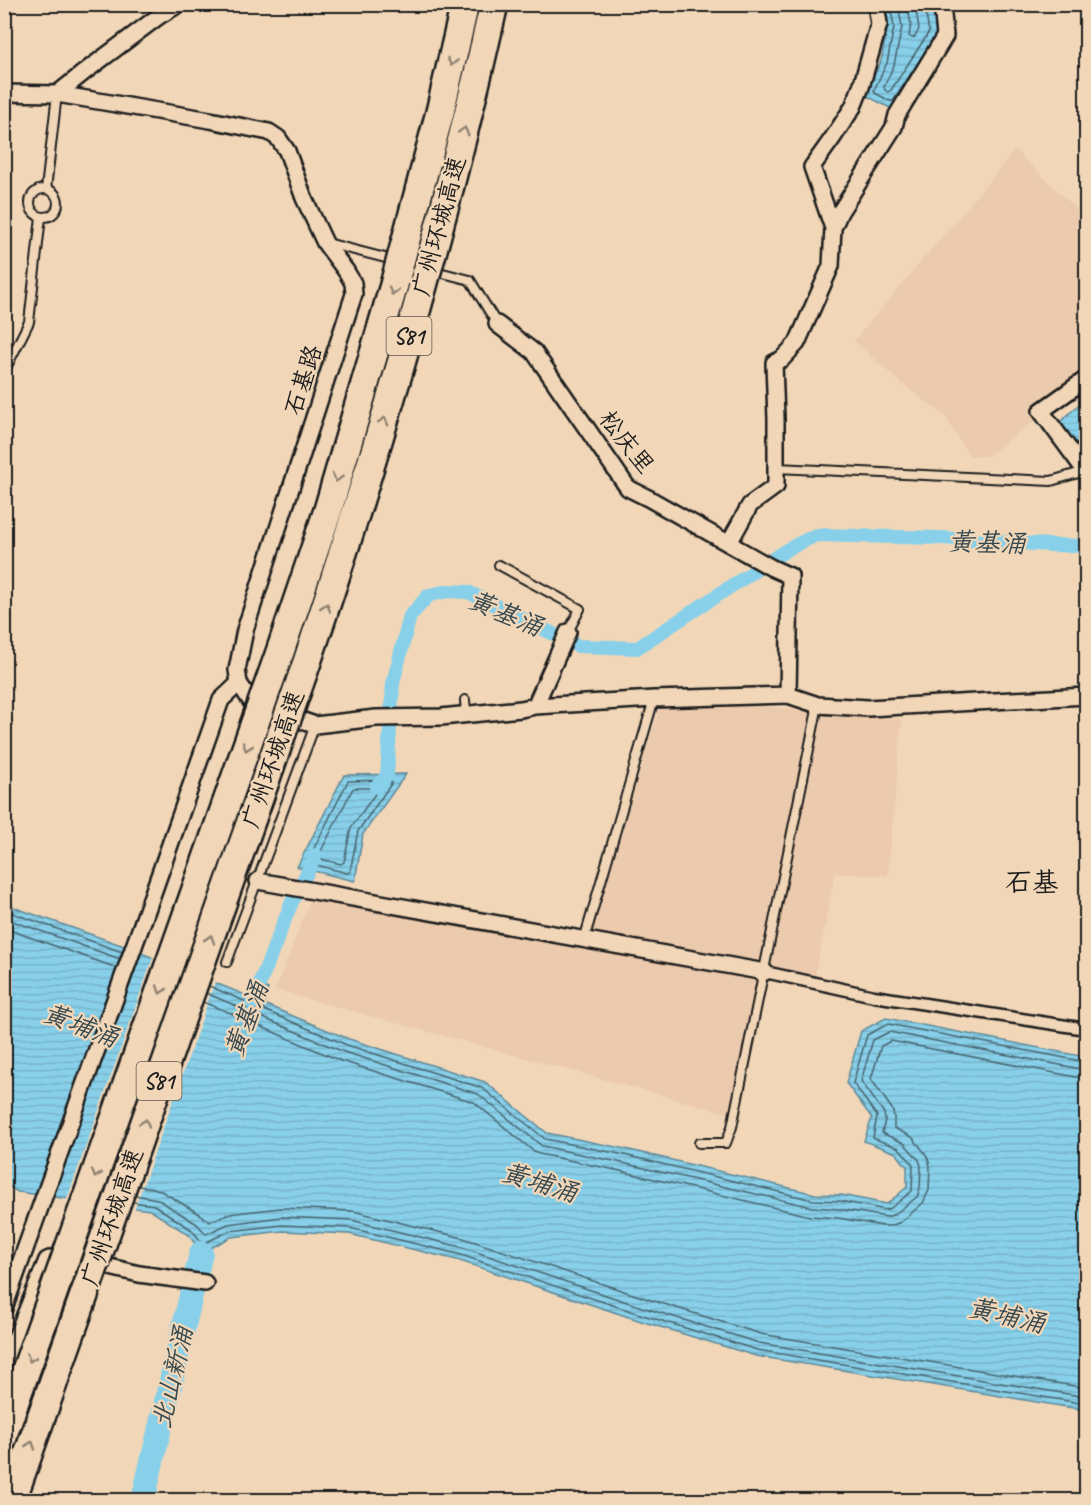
<svg xmlns="http://www.w3.org/2000/svg" width="1091" height="1505" font-family="Caveat,'LXGW WenKai TC',sans-serif">
<style>
.built{fill:#eccaad}
.water{fill:url(#water-rules);stroke:#5d8898;stroke-width:1.5}
.pier{fill:#f1d7b8}
.lines{fill:none;stroke-linecap:round;stroke-linejoin:round}
.shore{stroke:#47646e;stroke-width:1.5}
.canal{stroke:#88d0ea;stroke-width:14}
.river{stroke:#88d0ea;stroke-width:24}
.service-casing{stroke:#1c1c1c;stroke-width:12}
.pedestrian-casing{stroke:#1c1c1c;stroke-width:15}
.minor-casing{stroke:#1c1c1c;stroke-width:20}
.service{stroke:#f1d7b8;stroke-width:8}
.pedestrian{stroke:#f1d7b8;stroke-width:10}
.minor{stroke:#f1d7b8;stroke-width:15}
.motorway-bridge-casing{stroke:#1c1c1c;stroke-width:32;stroke-linecap:butt}
.motorway-bridge{stroke:#f1d7b8;stroke-width:27}
.oneway{stroke:#918372}
.labels{text-anchor:middle;stroke-width:4.5;stroke-linejoin:round;paint-order:stroke}
.shield{fill:#f1d7b8;stroke:#5c544b;stroke-width:1.5}
.shield-label{font-size:22px;font-weight:bold;fill:#1c1c1c}
.street-label{font-size:24px;fill:#1c1c1c;stroke:#f1d7b8}
.water-label{font-size:26px;font-style:italic;fill:#374950;stroke:#f1d7b8}
.quarter-label{font-size:27px;fill:#1c1c1c;stroke:#f1d7b8}
</style>
<defs>
<pattern id="water-rules" width="6" height="5" patternUnits="userSpaceOnUse" patternTransform="scale(1.5)"><rect width="6" height="5" fill="#88d0ea"/><path d="M0 2.5h6" fill="none" stroke="#75b2c8"/></pattern>
</defs>
<rect width="100%" height="100%" fill="#f1d7b8"/>
<filter id="ink" filterUnits="userSpaceOnUse"><feTurbulence type="fractalNoise" baseFrequency=".0167" numOctaves="2"/><feDisplacementMap in="SourceGraphic" scale="12" xChannelSelector="R" yChannelSelector="G"/><feConvolveMatrix kernelMatrix="1 2 1 2 8 2 1 2 1" color-interpolation-filters="sRGB"/></filter>
<g filter="url(#ink)">
<!-- built -->
<path class="built" d="M1015,150L1086,218V383L988,456H969L944,415L902,384L854,341Z
M725,703L902,719L888,876L835,873L815,976L771,967L741,1117L275,990L310,900L587,946L659,709Z"/>
<!-- water -->
<path class="water" d="M884,5H937L943,35L894,110L865,95L881,61L888,25Z
M1086,398V452L1083,456L1058,424Z
M406,774L363,834L355,881L297,867L344,775Z
M4,904L124,946L245,995L250,993L256,984L268,989L265,999L266,1005L349,1039L485,1082L547,1133L621,1148L815,1194L841,1195L887,1204L907,1187V1167L896,1153L864,1141L872,1118L846,1083L861,1031L886,1018L1086,1057V1410L756,1356L644,1322L457,1260L349,1234L283,1231L231,1237L201,1253L189,1235L150,1210L18,1192L4,1184Z"/>
<!-- pier -->
<path class="pier" d="M154,955L216,979L134,1211L66,1202Z"/>
<g class="lines">
<!-- shore -->
<path class="shore" d="M890,4L894,27L887,63L874,90L875,93L890,101H893L925,52
M898,4L902,27L894,65L884,87L885,90L888,92L891,90L929,32L924,4
M907,4L911,24L909,36L912,38L915,37L919,29L915,4
M388,780L391,781V784L358,831L350,872L347,873L308,863V860L348,781Z
M354,788H374L377,791L351,828L344,862L341,864L320,859L319,855L352,790Z
M4,910L122,952
M4,918L120,959
M4,928L117,968
M209,986L244,1001L257,997L261,1007L264,1010L347,1045L482,1088L545,1139L620,1154L813,1200L840,1201L886,1210L891,1208L912,1191L913,1167L912,1163L899,1148L873,1138L877,1116L853,1083L867,1035L888,1024L1086,1062
M206,993L241,1008H252L261,1017L344,1052L478,1094L542,1146L618,1162L812,1207L839,1209L887,1217L895,1214L917,1197L920,1188L921,1166L919,1160L904,1143L882,1133L885,1120L884,1113L861,1081L873,1040L889,1032L1086,1070
M203,1002L238,1016L247,1018L257,1025L341,1061L474,1102L532,1150L539,1154L616,1170L810,1216L838,1218L883,1226H890L901,1222L923,1203L929,1190L930,1166L928,1159L925,1153L912,1137L894,1128V1116L892,1109L871,1079L881,1046L891,1041L1086,1079
M138,1186L154,1188L161,1191L201,1215L209,1222L228,1214L281,1208L353,1211L463,1238L651,1300L761,1334L1086,1388
M135,1195L157,1199L197,1224L206,1234L228,1224L281,1217L351,1220L461,1247L648,1309L759,1343L1086,1397
M133,1202L154,1205L192,1230L203,1244L229,1231L282,1225L350,1228L458,1254L646,1316L757,1350L1086,1404"/>
<!-- canal -->
<path class="canal" d="M376,787L387,776L393,683L410,616L429,595L448,591L468,592L578,646L637,648L788,549L816,535L941,538L1050,545L1086,546
M252,1003L291,904L316,855"/>
<!-- river -->
<path class="river" d="M143,1500L201,1253"/>
<defs>
<path id="service" d="M30 203a14 14 0 1 1 28 0a14 14 0 1 1-28 0Z
M46,189L57,94
M327,243L397,261
M431,270L470,280L497,324
M4,372L29,322L41,217
M777,468L1051,481L1085,471
M499,565L580,609L568,632
M465,700L466,715
M584,940L654,699
M227,962L315,725
M699,1143H726L732,1127L818,705"/>
<path id="pedestrian" d="M765,972L874,996L1086,1029"/>
<path id="minor" d="M4,93L57,94L210,120L269,132L278,138L287,151L304,198L325,243L346,271L353,283L354,294L245,630L237,670L239,683L252,703L315,725L376,718L441,717L521,709L535,706L654,699L788,695L818,705L868,708L1086,696
M57,94L87,70L159,16L179,4
M833,228L812,167L832,139L853,107L861,87L879,24L876,4
M497,324L534,352L628,488L648,498L772,568L790,576L788,695
M1086,379L1041,411L1086,472
M729,543L750,505L776,486V419L774,363L782,359L797,343L831,266L833,228L840,212L894,127L897,115L945,36L942,4
M535,706L568,632
M258,881L765,972
M4,1308L147,910L221,700L239,683
M4,1367L47,1260L60,1255L139,1274L205,1283"/>
</defs>
<!-- service casing -->
<use href="#service" class="service-casing"/>
<!-- pedestrian casing -->
<use href="#pedestrian" class="pedestrian-casing"/>
<!-- minor casing -->
<use href="#minor" class="minor-casing"/>
<!-- service -->
<use href="#service" class="service"/>
<!-- pedestrian -->
<use href="#pedestrian" class="pedestrian"/>
<!-- minor -->
<use href="#minor" class="minor"/>
<defs>
<path id="motorway-bridge" d="M4,1432L280,652L328,510L394,285L440,112L465,4
M12,1500L307,662C380,446 444,227 494,4"/>
</defs>
<!-- motorway-bridge casing -->
<use href="#motorway-bridge" class="motorway-bridge-casing"/>
<!-- motorway-bridge -->
<use href="#motorway-bridge" class="motorway-bridge"/>
</g>
<!-- one-way arrows -->
<defs><path id="oneway-chevron" d="M-2-3.5L2.5 0L-2 3.5" fill="none" stroke-width="1.6" stroke-linecap="round" stroke-linejoin="round" transform="scale(1.5)"/></defs>
<g class="oneway">
<use href="#oneway-chevron" transform="translate(452 62) rotate(103)"/>
<use href="#oneway-chevron" transform="translate(464 131) rotate(-75)"/>
<use href="#oneway-chevron" transform="translate(393 291) rotate(106)"/>
<use href="#oneway-chevron" transform="translate(384 421) rotate(-73)"/>
<use href="#oneway-chevron" transform="translate(337 478) rotate(106)"/>
<use href="#oneway-chevron" transform="translate(326 607) rotate(-71)"/>
<use href="#oneway-chevron" transform="translate(247 747) rotate(109)"/>
<use href="#oneway-chevron" transform="translate(210 939) rotate(-71)"/>
<use href="#oneway-chevron" transform="translate(161 990) rotate(109)"/>
<use href="#oneway-chevron" transform="translate(145 1123) rotate(-71)"/>
<use href="#oneway-chevron" transform="translate(96 1174) rotate(109)"/>
<use href="#oneway-chevron" transform="translate(31 1358) rotate(109)"/>
<use href="#oneway-chevron" transform="translate(31 1445) rotate(-71)"/>
</g>
</g>
<g class="labels">
<!-- shield labels -->
<g class="shield">
<rect x="386.5" y="317" width="45" height="38" rx="4.5"/>
<rect x="136.5" y="1062" width="45" height="38" rx="4.5"/>
</g>
<g class="shield-label">
<text x="409" y="344">S81</text>
<text x="159" y="1089">S81</text>
</g>
<!-- street labels -->
<g class="street-label">
<text transform="translate(439 226) rotate(-75)" y="8">广州环城高速</text>
<text transform="translate(303 380) rotate(-72)" y="8">石基路</text>
<text transform="translate(627 442) rotate(52)" y="8">松庆里</text>
<text transform="translate(273 759) rotate(-71)" y="8">广州环城高速</text>
<text transform="translate(112 1217) rotate(-71)" y="8">广州环城高速</text>
</g>
<!-- water labels -->
<g class="water-label">
<text transform="translate(987 542) rotate(2)" y="9">黄基涌</text>
<text transform="translate(506 613) rotate(23)" y="9">黄基涌</text>
<text transform="translate(246 1019) rotate(-69)" y="9">黄基涌</text>
<text transform="translate(81 1025) rotate(21)" y="9">黄埔涌</text>
<text transform="translate(540 1182) rotate(17)" y="9">黄埔涌</text>
<text transform="translate(1007 1315) rotate(13)" y="9">黄埔涌</text>
<text transform="translate(172 1377) rotate(-77)" y="9">北山新涌</text>
</g>
<!-- quarter labels -->
<g class="quarter-label">
<text x="1032" y="891">石基</text>
</g>
</g>
<!-- margin -->
<rect width="1091" height="1505" fill="none" stroke="#f1d7b8" stroke-width="24"/>
<rect x="12" y="12" width="1067" height="1481" fill="none" stroke="#1c1c1c" stroke-width="2" filter="url(#ink)"/>
</svg>
